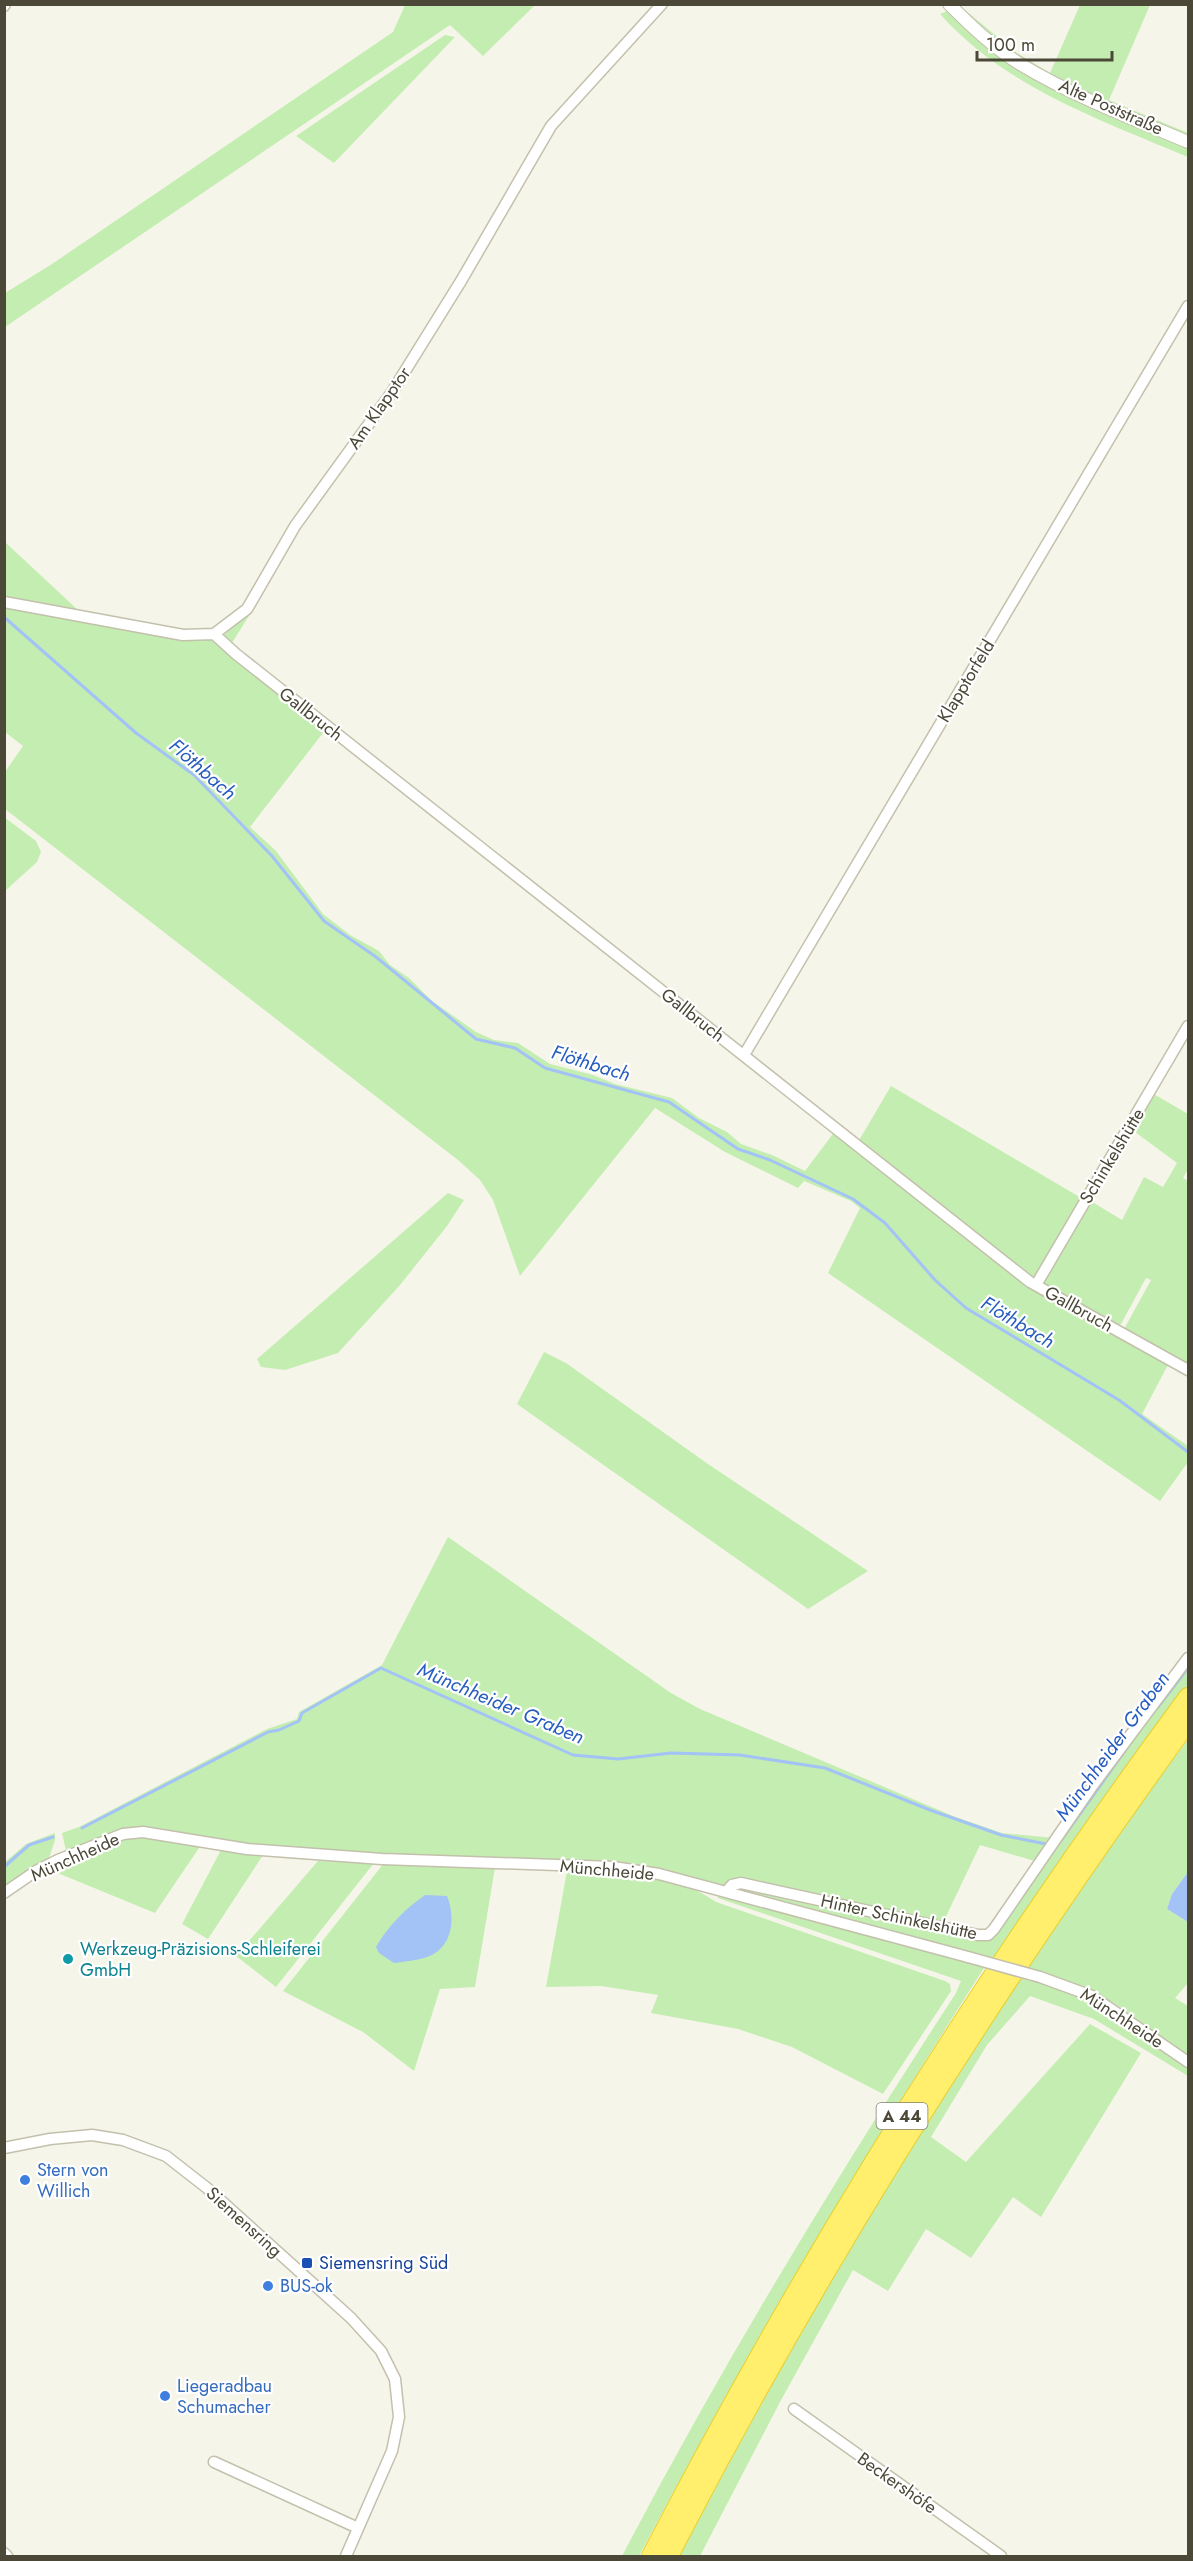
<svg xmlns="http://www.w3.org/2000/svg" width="1193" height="2561" font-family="Jost,sans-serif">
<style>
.green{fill:#c4edb1}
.water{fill:#a3c2f6}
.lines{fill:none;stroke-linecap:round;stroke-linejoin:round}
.stream{stroke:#a3c2f6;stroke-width:3}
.minor-casing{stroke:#c3c0ac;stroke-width:13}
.tertiary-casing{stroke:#c3c0ac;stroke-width:14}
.motorway-casing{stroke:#e9ce31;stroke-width:20}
.minor{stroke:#fff;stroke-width:10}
.tertiary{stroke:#fff;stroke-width:12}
.motorway{stroke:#ffef6c;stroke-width:18}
.minor-bridge-casing{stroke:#c3c0ac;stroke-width:13;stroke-linecap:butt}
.minor-bridge{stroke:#fff;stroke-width:10}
.culture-dot{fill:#0f9aa8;stroke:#fff;stroke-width:2}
.shop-dot{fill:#3f7fe0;stroke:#fff;stroke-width:2}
.transit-dot{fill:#1a4fb4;stroke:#fff;stroke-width:2}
.labels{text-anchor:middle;stroke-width:4.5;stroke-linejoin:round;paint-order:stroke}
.shield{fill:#fff;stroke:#817f73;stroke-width:1.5}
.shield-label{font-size:16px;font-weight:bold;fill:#4b4837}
.street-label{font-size:18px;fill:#4b4837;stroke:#fff}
.culture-label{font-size:18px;fill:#0d838f;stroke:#fff;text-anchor:start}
.shop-label{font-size:18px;fill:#366cbe;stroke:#fff;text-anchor:start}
.transit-label{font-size:18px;fill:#164399;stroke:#fff;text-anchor:start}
.water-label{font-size:20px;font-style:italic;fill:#275dc0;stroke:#fff}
</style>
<rect width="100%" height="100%" fill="#f6f5ea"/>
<!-- green -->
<path class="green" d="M405,5H535L483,56L450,25L5,327V293L52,264L393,32Z
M956,5H959L1017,53L1050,73L1080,5H1150L1109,100L1188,133V136C1134,114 1078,93 1028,63C1001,47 979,25 956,5Z
M947,11L987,46L1188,148V157C1100,120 1005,87 940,14Z
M445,35L455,37L334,163L296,136Z
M5,542L79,611L5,597Z
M4,605L185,640H212L218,644L326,729L250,827L276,851L323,914L350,935L379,951L390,965L409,978L432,1001L476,1032L494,1040L518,1043L550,1064L593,1075L615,1084L672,1098L699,1118L727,1132L741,1144L772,1155L805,1171L835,1131L1035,1289L1169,1363L1142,1414L1188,1446V1462L1160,1501L828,1273L860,1208L851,1201L804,1181L798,1188L725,1152L655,1108L520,1276L493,1200L480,1180L458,1160L5,809V772L23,746L5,732Z
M252,611L230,646L223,636Z
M4,817L36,841L41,852L37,862L5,891Z
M891,1086L1083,1199L1035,1277L1028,1276L858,1142Z
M1152,1093L1188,1114V1169L1183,1178L1188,1181V1367L1123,1331L1151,1280L1146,1278L1121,1324L1114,1326L1044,1288L1042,1280L1089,1200L1122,1220L1144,1177L1163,1187L1177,1163L1131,1129Z
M448,1193L464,1200L447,1226L400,1285L338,1353L285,1370L261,1367L257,1359Z
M544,1352L566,1363L708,1464L868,1571L808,1609L517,1404Z
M448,1537L671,1693L700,1709L953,1816L1002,1833L1054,1838L1038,1862L980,1845L942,1925L730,1882L721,1887L645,1867L318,1853L222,1841L163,1829L134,1828L70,1852L66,1851L62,1833L79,1827L267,1729L297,1719L299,1712L382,1665Z
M1188,1663V1685L1154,1730L1002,1950L984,1968C861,2160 746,2355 639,2556H622C723,2363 837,2176 956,1993L961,1981L718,1898L719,1894L734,1890L738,1885L988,1940L1059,1838Z
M1188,1740V1872L1172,1894L1167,1909L1188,1922V1983L1175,1998L1188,2006V2056L1114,2003L1084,1988L1086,1998L1188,2066V2076L1094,2019L1030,1996L987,2045L931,2137L966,2162L1090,2024L1141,2053L1041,2217L1013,2197L971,2258L926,2229L888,2291L853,2270L780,2402L700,2556H679C829,2274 992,1994 1188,1740Z
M55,1833V1840L48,1861L5,1889V1862L26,1844Z
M136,1835L201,1845L155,1913L48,1869Z
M221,1850L263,1855L208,1939L182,1924Z
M318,1861L374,1863L276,1987L236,1956Z
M384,1863L495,1868L475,1987L440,1989L414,2071L363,2032L283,1991Z
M567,1871C620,1871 671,1871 716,1902L945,1981L950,1984L951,1991L883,2094L792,2047L738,2029L651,2013L658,1995L601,1986L546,1987Z"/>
<!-- water -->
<path class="water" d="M1188,1872V1922L1167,1909L1172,1894Z
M425,1895L447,1896C454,1913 454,1937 439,1950C429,1960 407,1961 394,1963L379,1953L376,1947C388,1926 405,1909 425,1895Z"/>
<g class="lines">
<!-- stream -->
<path class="stream" d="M4,617L136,733L194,775L272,856L324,921L376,957L476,1039L515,1048L545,1068L669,1102L738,1149L770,1160L853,1199L885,1223L935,1280L966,1308L1119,1400L1188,1452
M1158,1707L1188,1668
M82,1828L268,1732L279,1730L299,1721L302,1713L381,1668L573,1755L618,1759L671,1753L740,1755L825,1768L930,1810L1001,1835L1046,1844
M1060,1842L1127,1748
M4,1867L29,1845L53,1837"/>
<defs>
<path id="minor" d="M4,6L5,4
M4,602L183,635L214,634L247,609L295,526L392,392L461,281L551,126L662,4
M214,634L236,654L1030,1282L1188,1370
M744,1055L1188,306
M1036,1285L1188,1026
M726,1892L732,1885L741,1883L978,1935H988L994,1929L1093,1785L1188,1658
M4,1893L36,1871L58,1860L123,1834L143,1832L247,1849L382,1859L613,1867L659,1874L968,1957
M1040,1977L1092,1996L1188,2062
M4,2148L50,2139L92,2135L123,2140L166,2156L207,2188L351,2318L381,2351L395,2379L399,2417L392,2451L346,2556
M794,2409L1001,2556
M214,2462L358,2528
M4,2553L7,2556"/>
<path id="tertiary" d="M949,4C971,26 994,48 1020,64C1073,96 1131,118 1188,142"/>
<path id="motorway" d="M651,2556C807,2255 987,1969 1188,1697
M669,2556C819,2264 995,1988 1188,1722"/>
</defs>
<!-- minor casing -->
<use href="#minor" class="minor-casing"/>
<!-- tertiary casing -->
<use href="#tertiary" class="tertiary-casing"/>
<!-- motorway casing -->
<use href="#motorway" class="motorway-casing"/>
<!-- minor -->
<use href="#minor" class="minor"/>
<!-- tertiary -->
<use href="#tertiary" class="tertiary"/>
<!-- motorway -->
<use href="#motorway" class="motorway"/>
<defs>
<path id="minor-bridge" d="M968,1957L1040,1977"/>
</defs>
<!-- minor-bridge casing -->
<use href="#minor-bridge" class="minor-bridge-casing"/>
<!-- minor-bridge -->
<use href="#minor-bridge" class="minor-bridge"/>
</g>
<!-- markers -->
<circle class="culture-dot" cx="68" cy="1959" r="6"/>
<g class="shop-dot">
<circle cx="25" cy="2180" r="6"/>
<circle cx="268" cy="2286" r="6"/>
<circle cx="165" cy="2396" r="6"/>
</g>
<rect class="transit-dot" x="301" y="2257" width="12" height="12" rx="3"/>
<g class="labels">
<!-- shield labels -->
<rect class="shield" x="876.5" y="2103" width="51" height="26" rx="4.5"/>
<g class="shield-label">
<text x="902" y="2122">A 44</text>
</g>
<!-- street labels -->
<g class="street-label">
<text transform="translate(1111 107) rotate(24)" y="6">Alte Poststraße</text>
<text transform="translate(379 408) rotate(-55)" y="6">Am Klapptor</text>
<text transform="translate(966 681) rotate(-59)" y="6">Klapptorfeld</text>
<text transform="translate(311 714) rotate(38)" y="6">Gallbruch</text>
<text transform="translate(693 1015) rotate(38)" y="6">Gallbruch</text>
<text transform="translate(1112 1156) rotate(-59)" y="6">Schinkelshütte</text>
<text transform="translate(1079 1309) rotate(29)" y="6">Gallbruch</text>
<text transform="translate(75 1857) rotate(-24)" y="6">Münchheide</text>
<text transform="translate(607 1870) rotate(5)" y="6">Münchheide</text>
<text transform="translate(899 1917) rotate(12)" y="6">Hinter Schinkelshütte</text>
<text transform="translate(1122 2018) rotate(33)" y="6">Münchheide</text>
<text transform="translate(244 2222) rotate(42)" y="6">Siemensring</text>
<text transform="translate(897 2483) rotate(35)" y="6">Beckershöfe</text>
</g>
<!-- culture labels -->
<g class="culture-label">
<text x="80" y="1955">Werkzeug-Präzisions-Schleiferei<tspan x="80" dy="21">GmbH</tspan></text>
</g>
<!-- shop labels -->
<g class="shop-label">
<text x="37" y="2176">Stern von<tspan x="37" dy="21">Willich</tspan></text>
<text x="280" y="2292">BUS-ok</text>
<text x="177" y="2392">Liegeradbau<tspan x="177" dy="21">Schumacher</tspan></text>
</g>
<!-- transit labels -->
<g class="transit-label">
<text x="319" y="2269">Siemensring Süd</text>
</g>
<!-- water labels -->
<g class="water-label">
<text transform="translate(203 769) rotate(41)" y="7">Flöthbach</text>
<text transform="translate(591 1063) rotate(17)" y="7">Flöthbach</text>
<text transform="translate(1018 1322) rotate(31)" y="7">Flöthbach</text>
<text transform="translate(501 1703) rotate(23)" y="7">Münchheider Graben</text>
<text transform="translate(1112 1746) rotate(-54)" y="7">Münchheider Graben</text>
</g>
</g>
<!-- border -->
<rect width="1193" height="2561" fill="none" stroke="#4b4837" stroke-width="12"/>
<!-- scale -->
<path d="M977 51v9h135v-9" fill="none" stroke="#4b4837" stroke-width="3"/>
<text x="986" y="51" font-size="18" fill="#4b4837" stroke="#ffffff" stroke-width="4.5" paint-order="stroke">100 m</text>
</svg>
